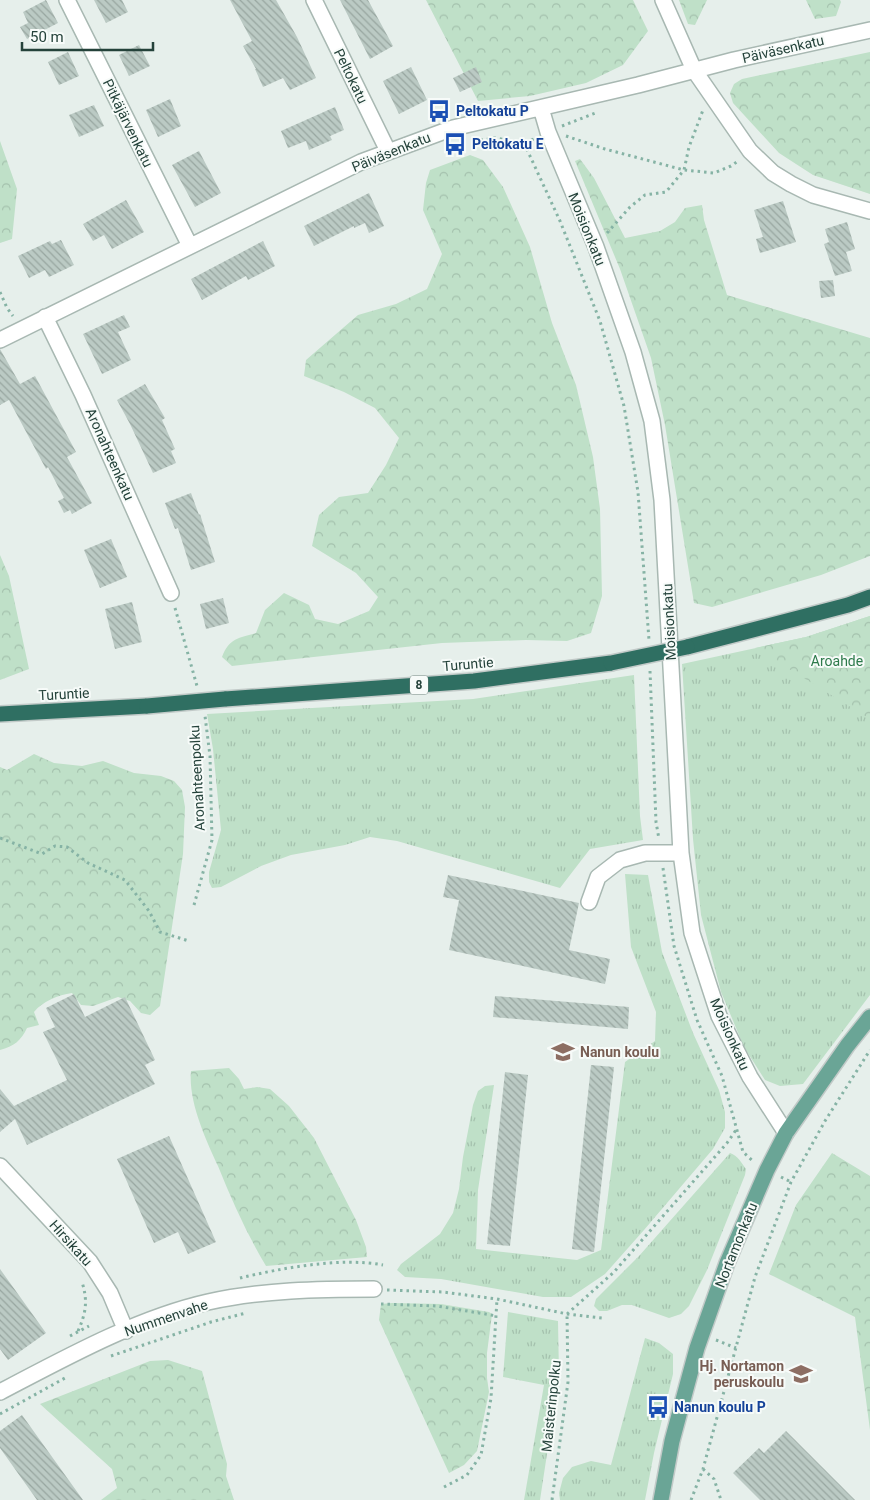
<svg xmlns="http://www.w3.org/2000/svg" width="870" height="1500" font-family="Roboto,sans-serif">
<style>
.grass{fill:url(#grass-tufts)}
.forest{fill:url(#forest-crowns)}
.building{fill:url(#building-back-hatch)}
.lines{fill:none;stroke-linecap:round;stroke-linejoin:round}
.minor-casing{stroke:#a8b8b2;stroke-width:18}
.major-casing{stroke:#c2cac8;stroke-width:18}
.highway-casing{stroke:#c2cac8;stroke-width:18}
.path{stroke:#86b3a5;stroke-width:3;stroke-dasharray:2.5 4;stroke-linecap:butt}
.minor{stroke:#fff;stroke-width:15}
.major{stroke:#6aa596;stroke-width:15}
.highway{stroke:#2f6f62;stroke-width:15}
.highway-bridge-casing{stroke:#c2cac8;stroke-width:18;stroke-linecap:butt}
.highway-bridge{stroke:#2f6f62;stroke-width:15}
.labels{text-anchor:middle;stroke-width:4;stroke-linejoin:round;paint-order:stroke}
.shield{fill:#f7fbf9;stroke:#637a73;stroke-width:1}
.shield-label{font-size:12px;font-weight:bold;fill:#24423a}
.street-label{font-size:14px;fill:#24423a;stroke:#f7fbf9}
.transit-label{font-size:14px;font-weight:bold;fill:#164399;stroke:#f7fbf9;text-anchor:start}
.park-label{font-size:14px;fill:#2d7a4b;stroke:#f7fbf9}
.education-label{font-size:14px;font-weight:bold;fill:#785e54;stroke:#f7fbf9;text-anchor:start}
</style>
<defs>
<pattern id="grass-tufts" width="24" height="20" patternUnits="userSpaceOnUse" patternTransform="scale(1.25)"><rect width="24" height="20" fill="#bfe0c8"/><path d="M3 7l-1-3M5 7V3M7 7l1-3M15 17l-1-3M17 17v-4M19 17l1-3" fill="none" stroke="#a4c1ad"/></pattern>
<pattern id="forest-crowns" width="20" height="18" patternUnits="userSpaceOnUse" patternTransform="scale(1.25)"><rect width="20" height="18" fill="#bfe0c8"/><path d="M2 6a3 3 0 1 1 6 0M12 15a3 3 0 1 1 6 0" fill="none" stroke="#a4c1ad"/></pattern>
<pattern id="building-back-hatch" width="6" height="6" patternUnits="userSpaceOnUse" patternTransform="scale(1.25)"><rect width="6" height="6" fill="#bbcac4"/><path d="M-1 5l2 2M0 0l6 6M5-1l2 2" fill="none" stroke="#98a6a0"/></pattern>
</defs>
<rect width="100%" height="100%" fill="#e6efeb"/>
<!-- grass -->
<path class="grass" d="M870,616V995L803,1084L780,1086L765,1080L744,1047L721,992L701,915L693,839L682,664L806,637Z
M634,675L640,816L643,840L590,849L560,888L397,841L370,837L345,845L291,855L261,866L221,887L212,888L209,882V872L221,830L213,749L207,714L473,699Z
M625,874L648,875L662,952L693,1033L719,1090L725,1112V1128L713,1149L644,1230L605,1274L571,1297H543L441,1279L405,1277L397,1270L401,1264L440,1234L453,1213L459,1189L463,1157L473,1105L478,1091L485,1086L494,1085L478,1190L476,1249L577,1260L601,1250L625,1062L655,1041L656,1012L631,947Z
M730,1153C738,1156 741,1162 746,1169L745,1175L707,1270L689,1306L681,1314L669,1318L632,1305H622L607,1311H599L594,1306L596,1299L639,1256Z
M508,1312L558,1321L559,1375L540,1500H524L544,1385L503,1377Z
M645,1338L659,1343L673,1354V1374L654,1453L645,1500H560L559,1493L563,1478L572,1467L591,1461L611,1465Z"/>
<!-- forest -->
<path class="forest" d="M426,0H633L648,31L623,65L586,83L530,96L478,101Z
M679,0H707L695,25L688,24Z
M806,0H840L841,2L836,16L815,19Z
M870,52V194L813,175L779,153L733,103L730,93L734,84L742,79Z
M0,141L17,189L12,239L0,243Z
M470,155L483,160L503,187L530,247L552,323L576,385L593,457L600,509L602,596L591,633L567,641L526,640L442,643L232,666L222,657C229,638 239,638 256,633L265,610L284,593L309,605L315,619L338,624L369,611L378,597L356,573L312,546L319,515L339,497L368,493L386,465L399,438L375,408L344,392L304,376L306,360L358,315L396,304L427,289L442,254L423,210L426,183L430,170Z
M580,159L594,178L625,238L660,231L675,222L685,208L702,205L704,220L727,295L870,338V556L821,575L712,607L694,603L665,425L651,358L620,269L575,161Z
M0,555L9,576L29,669L0,680Z
M870,616V719L755,648L806,637Z
M34,754L54,763L82,766L103,761L134,773L161,776L174,781L182,790L185,807L183,854L160,1006L150,1015L141,1013L130,1001L118,997L93,1006L81,1005L72,993C58,995 43,1001 34,1012L39,1025L27,1028C21,1041 14,1046 0,1050V767L7,770Z
M229,1068L239,1079L244,1089L257,1087L270,1089L289,1106L314,1138L356,1220L366,1247L367,1257L266,1266C247,1234 232,1201 218,1166C206,1140 188,1101 191,1071Z
M832,1153L870,1176V1430L855,1317L769,1274L796,1205Z
M392,1303L441,1304L489,1312L492,1314L487,1353V1378L489,1392L477,1451L464,1465L449,1473L379,1320L381,1304Z
M168,1360L202,1371L227,1464L226,1476L234,1500H101L117,1488L112,1469L40,1404L150,1361Z"/>
<!-- building -->
<path class="building" d="M46,0L58,23L27,39L20,27L28,23L23,12Z
M94,0H122L128,12L106,23Z
M230,0H276L297,37L316,78L290,90L283,78L263,87L255,69H256L243,46L252,41Z
M340,0H368L393,46L370,59Z
M139,45L150,66L129,76L119,55Z
M68,52L79,76L59,85L48,62Z
M411,67L427,100L399,114L383,81Z
M476,67L482,82L460,92L453,78Z
M170,99L181,126L158,137L146,110Z
M94,105L104,126L79,137L69,115Z
M335,107L344,130L330,136L332,140L309,150L306,141L288,148L281,131Z
M199,151L221,193L195,207L172,165Z
M369,193L384,226L369,233L365,223L354,228V226L314,246L304,226Z
M126,200L144,232L112,249L104,235L93,241L83,224Z
M783,201L796,242L760,253L756,239L763,237L754,210Z
M847,222L855,249L846,252L852,271L835,276L824,244L829,242L825,229Z
M61,240L74,265L49,277L45,270L29,278L18,256L50,241L52,244Z
M263,241L275,266L248,280L246,276L202,300L191,279Z
M833,280L835,296L821,298L819,281Z
M124,315L130,327L118,332L131,360L102,374L83,334Z
M0,349L20,384L35,376L76,452L67,457L92,503L72,514L70,510L64,513L58,501L64,498L48,467L46,469L9,400L0,405Z
M145,384L165,418L162,420L175,449L171,451L176,463L153,473L130,424L117,400Z
M191,493L199,515L200,514L215,562L191,570L178,528L175,529L165,503Z
M111,539L127,577L100,588L84,550Z
M223,598L229,623L206,629L200,604Z
M132,602L142,642L115,649L105,609Z
M448,875L579,903L569,950L610,959L605,984L449,950L459,900L443,897Z
M74,994L85,1017L125,997L155,1060L145,1065L155,1084L27,1145L15,1119L0,1132V1089L14,1106L67,1080L43,1032L55,1027L46,1008Z
M495,996L629,1007L628,1029L493,1017Z
M591,1065L614,1067L594,1252L572,1249Z
M505,1072L528,1075L510,1246L487,1244Z
M169,1136L216,1242L188,1254L178,1232L154,1243L117,1159Z
M0,1269L46,1333L8,1360L0,1349Z
M22,1415L83,1500H37L0,1448V1431Z
M786,1431L855,1500H760L733,1473L759,1448L764,1453Z"/>
<g class="lines">
<defs>
<path id="minor" d="M67,0L190,246
M314,0L388,151
M663,0L694,70L750,151L773,173L791,184L813,195L870,211
M541,108L548,132L596,247L633,352L652,421L662,500L681,853L692,933L719,1016L750,1077L786,1133
M45,317L83,395L171,593
M0,340L361,162L453,128L638,85L734,60L870,30
M589,902L598,877L620,860L645,853H681
M0,1166L90,1262L110,1293L126,1331
M0,1392C65,1358 137,1318 208,1302C262,1290 319,1289 374,1289"/>
<path id="major" d="M661,1500L672,1441L697,1348L727,1263L767,1170L786,1133L847,1046L870,1017"/>
<path id="highway" d="M687,647L848,605L870,597
M225,699L474,681L611,663
M0,714L147,706"/>
</defs>
<!-- minor casing -->
<use href="#minor" class="minor-casing"/>
<!-- major casing -->
<use href="#major" class="major-casing"/>
<!-- highway casing -->
<use href="#highway" class="highway-casing"/>
<!-- path -->
<path class="path" d="M562,126L598,112
M566,136L605,149L684,170L714,173L731,166L738,161
M474,141L495,138L524,143L534,139
M524,143L560,221L600,321L624,406L638,492L649,640
M607,233L630,207L645,195L666,192L684,170L689,147L703,110
M0,292L7,308L13,316
M175,608L197,686
M650,671L656,822L659,839
M0,838L42,854L55,846L67,847L88,863L125,880L149,911L160,932L189,941
M663,868L674,946L697,1020L722,1076L743,1152L754,1162
M194,905L212,840L210,756L205,716
M781,1177L791,1182
M240,1278C282,1268 341,1257 383,1265
M387,1290L443,1292L497,1299L567,1314L602,1318
M381,1304L437,1306L497,1316
M567,1314L614,1272L727,1143L736,1130
M78,1331C86,1313 88,1301 82,1282
M70,1336L89,1326
M716,1340L736,1348
M111,1356L211,1322L246,1313
M0,1414L65,1378
M703,1469L714,1479L721,1500
M444,1487L467,1475L481,1455L491,1398L497,1299
M552,1500L568,1382L567,1314
M691,1500L703,1469L755,1277L791,1182L825,1121L870,1050"/>
<!-- minor -->
<use href="#minor" class="minor"/>
<!-- major -->
<use href="#major" class="major"/>
<!-- highway -->
<use href="#highway" class="highway"/>
<defs>
<path id="highway-bridge" d="M611,663L687,647
M147,706L225,699"/>
</defs>
<!-- highway-bridge casing -->
<use href="#highway-bridge" class="highway-bridge-casing"/>
<!-- highway-bridge -->
<use href="#highway-bridge" class="highway-bridge"/>
</g>
<!-- icons -->
<defs>
<symbol id="bus-bare" viewBox="-9 -9 18 18"><path d="M-5-6H5V4H4V6H2V4H-2V6H-4V4H-5ZM-3.5-4V0h7V-4ZM-3.5 1.2v1.5H-2V1.2ZM2 1.2v1.5H3.5V1.2Z" fill="#1a4fb4" stroke="#f7fbf9" stroke-width="2.5" paint-order="stroke"/></symbol>
<symbol id="school-bare" viewBox="-9 -9 18 18"><path d="M0-5L7-2L0 1L-7-2ZM-4 1L0 2.5L4 1V4Q0 6-4 4Z" fill="#8d6e63" stroke="#f7fbf9" stroke-width="2.5" paint-order="stroke"/></symbol>
</defs>
<g fill-rule="evenodd">
<use href="#bus-bare" x="423" y="95" width="32" height="32"/>
<use href="#bus-bare" x="439" y="128" width="32" height="32"/>
<use href="#school-bare" x="547" y="1036" width="32" height="32"/>
<use href="#school-bare" x="785" y="1358" width="32" height="32"/>
<use href="#bus-bare" x="642" y="1391" width="32" height="32"/>
</g>
<g class="labels">
<!-- shield labels -->
<rect class="shield" x="410" y="675.5" width="18" height="19" rx="4"/>
<g class="shield-label">
<text x="419" y="689">8</text>
</g>
<!-- street labels -->
<g class="street-label">
<text transform="translate(783 49) rotate(-13)" y="5">Päiväsenkatu</text>
<text transform="translate(351 76) rotate(64)" y="5">Peltokatu</text>
<text transform="translate(128 123) rotate(64)" y="5">Pitkäjärvenkatu</text>
<text transform="translate(391 152) rotate(-22)" y="5">Päiväsenkatu</text>
<text transform="translate(587 229) rotate(68)" y="5">Moisionkatu</text>
<text transform="translate(110 454) rotate(66)" y="5">Aronahteenkatu</text>
<text transform="translate(669 622) rotate(-93)" y="5">Moisionkatu</text>
<text transform="translate(468 664) rotate(-5)" y="5">Turuntie</text>
<text transform="translate(64 694) rotate(-3)" y="5">Turuntie</text>
<text transform="translate(197 778) rotate(-93)" y="5">Aronahteenpolku</text>
<text transform="translate(730 1034) rotate(66)" y="5">Moisionkatu</text>
<text transform="translate(71 1243) rotate(48)" y="5">Hirsikatu</text>
<text transform="translate(736 1245) rotate(-68)" y="5">Nortamonkatu</text>
<text transform="translate(166 1318) rotate(-19)" y="5">Nummenvahe</text>
<text transform="translate(551 1406) rotate(-84)" y="5">Maisterinpolku</text>
</g>
<!-- transit labels -->
<g class="transit-label">
<text x="456" y="116">Peltokatu P</text>
<text x="472" y="149">Peltokatu E</text>
<text x="674" y="1412">Nanun koulu P</text>
</g>
<!-- park labels -->
<g class="park-label">
<text x="837" y="666">Aroahde</text>
</g>
<!-- education labels -->
<g class="education-label">
<text x="580" y="1057">Nanun koulu</text>
<text x="784" y="1371" text-anchor="end">Hj. Nortamon<tspan x="784" dy="16">peruskoulu</tspan></text>
</g>
</g>
<!-- scale -->
<path d="M22 42v8h131v-8" fill="none" stroke="#24423a" stroke-width="2.5"/>
<text x="30" y="42" font-size="15" fill="#24423a" stroke="#f7fbf9" stroke-width="4" paint-order="stroke">50 m</text>
</svg>
